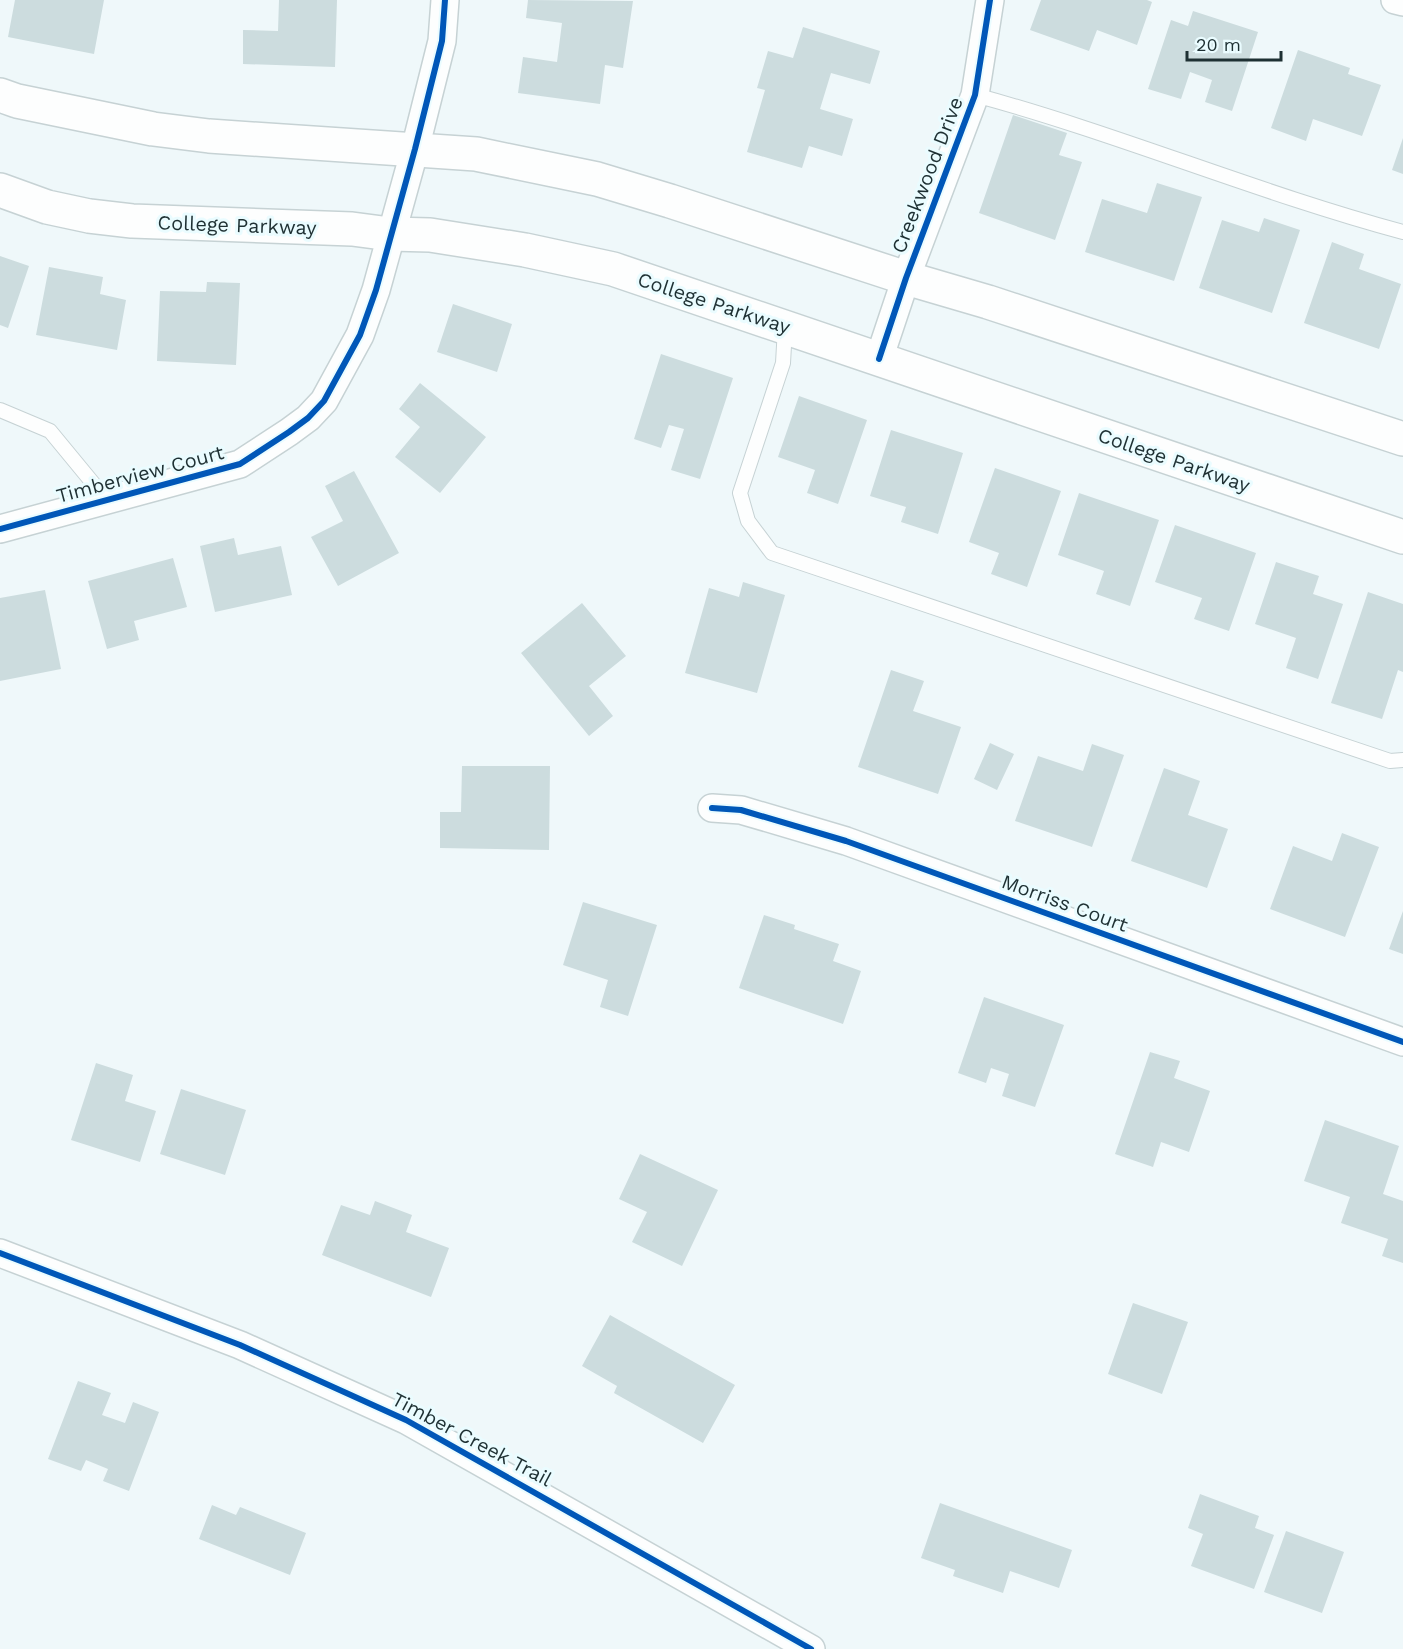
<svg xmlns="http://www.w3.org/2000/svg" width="1403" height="1649" font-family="'Work Sans',sans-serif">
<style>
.building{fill:#ccdcde}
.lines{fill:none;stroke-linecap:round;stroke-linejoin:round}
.lane-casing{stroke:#c6d2d4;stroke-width:16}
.street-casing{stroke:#c6d2d4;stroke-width:30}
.secondary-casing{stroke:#c6d2d4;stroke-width:36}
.lane{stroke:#fdfefe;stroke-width:14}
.street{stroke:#fdfefe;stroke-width:27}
.secondary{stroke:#fdfefe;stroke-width:33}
.cycleway-casing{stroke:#eafcff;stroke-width:10}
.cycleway{stroke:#0057b8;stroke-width:6}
.labels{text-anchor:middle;stroke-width:6;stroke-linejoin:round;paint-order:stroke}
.street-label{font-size:20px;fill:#1e3033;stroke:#eafcff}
</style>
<rect width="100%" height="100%" fill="#eff8fa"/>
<!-- building -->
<path class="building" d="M15,0H104L94,54L8,37Z
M279,0H337L335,67L243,64V30L278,31Z
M528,0L633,1L623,68L605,65L600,104L518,93L523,57L557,62L562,23L526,18Z
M1041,0H1147L1152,2L1137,45L1097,30L1089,51L1030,30Z
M1193,11L1258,32L1232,111L1205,102L1212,80L1190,72L1181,99L1148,89L1171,20L1188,26Z
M803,27L880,51L870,84L831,73L820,109L853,119L842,156L809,146L802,168L747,152L765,90L757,88L768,51L793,58Z
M1298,50L1350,68L1348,74L1381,85L1362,136L1313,119L1306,141L1271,128Z
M1013,115L1067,133L1059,155L1082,162L1055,240L979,213Z
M1403,138V174L1392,170Z
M1157,183L1202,197L1174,281L1085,252L1102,199L1147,213Z
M1264,218L1300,230L1272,313L1199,288L1222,220L1259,232Z
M1332,242L1364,254L1359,269L1401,284L1379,349L1304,323Z
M0,256L29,266L8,328L0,325Z
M49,267L103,277L100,294L126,300L117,350L36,335Z
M207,282L240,283L236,365L157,361L160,291L206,292Z
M453,304L512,324L497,372L437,352Z
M661,354L733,378L700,479L671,470L684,429L669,425L661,448L634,439Z
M420,383L486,437L440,493L395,457L420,427L399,409Z
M799,396L867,420L838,504L807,493L815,470L778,457Z
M891,430L963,453L938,534L901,522L906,507L870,496Z
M995,468L1061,491L1027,587L991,574L999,553L969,542Z
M354,471L399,553L338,586L311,537L343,521L325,486Z
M1079,493L1159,520L1130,606L1096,594L1104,571L1058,555Z
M1175,525L1256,553L1229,631L1194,619L1202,598L1155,582Z
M234,538L238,555L281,546L292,595L215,612L200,546Z
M173,558L187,607L134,621L139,640L107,649L88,581Z
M1276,562L1319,576L1313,594L1343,604L1318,679L1286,668L1296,638L1255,624Z
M743,582L785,595L757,693L685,673L709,588L739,597Z
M45,590L61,669L0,681V598Z
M1368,592L1403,604V672L1398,670L1382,719L1331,703Z
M582,603L626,656L589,686L613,716L589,736L521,653Z
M891,670L924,681L913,711L961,727L938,794L858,767Z
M990,743L1014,754L997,790L974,779Z
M1092,744L1124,755L1092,847L1015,821L1038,756L1083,771Z
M462,766H550L549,850L440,848V812H461Z
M1164,768L1200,781L1188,815L1228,829L1207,888L1131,861Z
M1342,833L1379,847L1345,937L1270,909L1293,846L1332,861Z
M583,902L657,925L628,1016L600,1007L608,980L563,965Z
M1403,911V954L1389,949Z
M764,915L795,925L794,929L839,944L833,961L861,971L843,1024L739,988Z
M984,997L1064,1025L1035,1107L1002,1096L1009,1074L991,1068L986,1083L958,1073Z
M1150,1052L1180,1061L1174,1078L1210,1091L1189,1152L1161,1142L1153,1167L1115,1154Z
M96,1063L133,1075L125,1101L156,1111L140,1162L71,1140Z
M181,1089L246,1110L225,1175L160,1154Z
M1325,1120L1399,1146L1383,1194L1403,1201V1263L1382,1256L1388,1239L1341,1223L1350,1197L1304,1181Z
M640,1154L718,1190L682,1266L632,1242L647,1212L619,1199Z
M375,1201L412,1215L406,1232L449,1248L431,1297L322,1255L341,1205L370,1215Z
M1133,1303L1188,1322L1162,1394L1108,1374Z
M610,1315L735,1385L703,1443L614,1393L617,1386L582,1366Z
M78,1381L111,1393L102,1415L125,1423L133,1402L159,1412L129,1491L103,1481L108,1469L86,1460L81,1471L48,1459Z
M1200,1494L1259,1516L1255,1528L1274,1535L1254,1589L1191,1566L1203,1534L1188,1528Z
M940,1503L1072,1550L1059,1588L1010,1571L1003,1593L953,1576L955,1570L921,1558Z
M212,1505L236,1515L240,1507L306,1533L290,1575L199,1539Z
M1286,1531L1344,1552L1322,1613L1264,1592Z"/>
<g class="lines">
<defs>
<path id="lane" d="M975,95C1119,134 1258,193 1403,232
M785,328L783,363L740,493L748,521L772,553L1390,761L1403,760
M0,410L50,431L106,499"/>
<path id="street" d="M1395,0L1403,2
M879,359L906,278L975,95L990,0
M0,529L240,464L289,432L308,418L324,401L360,335L376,290L415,149L442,41L445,0
M712,808L741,810L846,841L1403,1042
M0,1253L240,1345L406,1420L811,1649"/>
<path id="secondary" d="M0,95L17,101L153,129L209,136L476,154L597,179L670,201L906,278L988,302L1403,439
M0,190L47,207L89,216L132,221L352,229L390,234L430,235L525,250L613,269L1403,537"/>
</defs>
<!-- lane casing -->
<use href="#lane" class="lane-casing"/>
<!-- street casing -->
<use href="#street" class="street-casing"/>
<!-- secondary casing -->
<use href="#secondary" class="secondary-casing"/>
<!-- lane -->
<use href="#lane" class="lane"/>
<!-- street -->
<use href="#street" class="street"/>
<!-- secondary -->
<use href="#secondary" class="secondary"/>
<defs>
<path id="cycleway" d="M879,359L906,278L975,95L990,0
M0,529L240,464L289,432L308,418L324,401L360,335L376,290L415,149L442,41L445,0
M712,808L741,810L846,841L1403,1042
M0,1253L240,1345L406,1420L811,1649"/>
</defs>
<!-- cycleway casing -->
<use href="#cycleway" class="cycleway-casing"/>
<!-- cycleway -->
<use href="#cycleway" class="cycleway"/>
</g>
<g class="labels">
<!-- street labels -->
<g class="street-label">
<text transform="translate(927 175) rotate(-69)" y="7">Creekwood Drive</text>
<text transform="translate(237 225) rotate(2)" y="7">College Parkway</text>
<text transform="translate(714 303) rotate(18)" y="7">College Parkway</text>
<text transform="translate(1174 460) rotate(19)" y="7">College Parkway</text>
<text transform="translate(140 474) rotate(-15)" y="7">Timberview Court</text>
<text transform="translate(1065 903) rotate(20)" y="7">Morriss Court</text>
<text transform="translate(472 1439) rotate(28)" y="7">Timber Creek Trail</text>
</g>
</g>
<!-- scale -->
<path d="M1187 51v9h94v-9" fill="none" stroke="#1e3033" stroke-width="3"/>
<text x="1196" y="51" font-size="18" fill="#1e3033" stroke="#eafcff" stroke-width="4.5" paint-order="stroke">20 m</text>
</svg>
